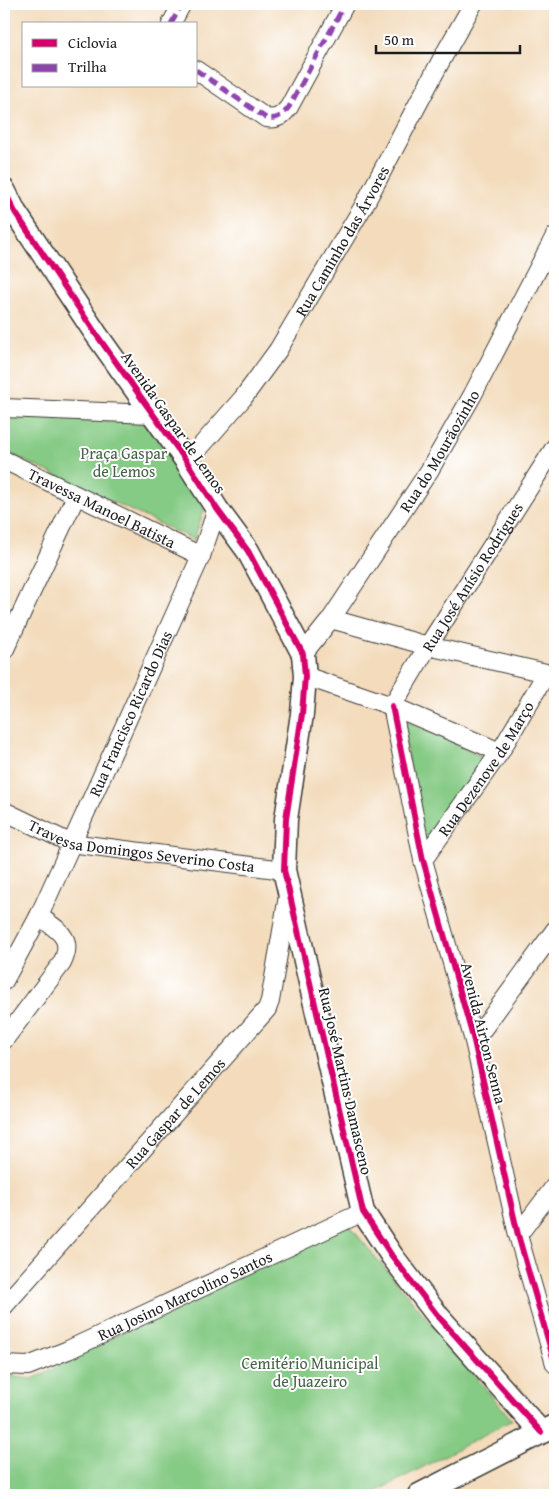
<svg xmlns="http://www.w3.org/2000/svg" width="559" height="1499" font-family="'Gentium Book Plus',serif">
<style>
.green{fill:#86cb85;stroke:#517450}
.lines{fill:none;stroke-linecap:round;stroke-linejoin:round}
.minor-casing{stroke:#3c3934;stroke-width:20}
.tertiary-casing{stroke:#3c3934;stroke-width:25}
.minor{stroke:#fff;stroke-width:18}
.tertiary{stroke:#fff;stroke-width:22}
.quiet{stroke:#8e44ad;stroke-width:5;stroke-dasharray:10 5;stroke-linecap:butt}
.cycleway-casing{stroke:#fff;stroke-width:9}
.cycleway{stroke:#d6006c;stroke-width:6}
.labels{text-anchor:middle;stroke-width:4;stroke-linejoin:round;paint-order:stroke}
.street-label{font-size:16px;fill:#1c1c1c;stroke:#fff}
.park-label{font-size:16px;fill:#466246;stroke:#fff}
</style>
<rect width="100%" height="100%" fill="#fff"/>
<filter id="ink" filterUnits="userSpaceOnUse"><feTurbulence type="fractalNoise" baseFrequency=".02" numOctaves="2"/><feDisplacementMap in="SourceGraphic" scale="10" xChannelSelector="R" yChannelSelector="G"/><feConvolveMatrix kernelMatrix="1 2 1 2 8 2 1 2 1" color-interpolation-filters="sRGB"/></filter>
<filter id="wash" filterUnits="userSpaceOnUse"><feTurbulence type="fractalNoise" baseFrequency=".0096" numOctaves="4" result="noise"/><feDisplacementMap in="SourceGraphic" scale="20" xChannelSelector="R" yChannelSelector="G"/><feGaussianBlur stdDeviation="1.12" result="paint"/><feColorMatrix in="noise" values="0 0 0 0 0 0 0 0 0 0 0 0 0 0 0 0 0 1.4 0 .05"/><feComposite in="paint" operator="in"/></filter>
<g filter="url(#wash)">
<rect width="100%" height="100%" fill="#f3dbbb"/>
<!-- green -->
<path class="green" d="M4,415L143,423L150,428L205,507L194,540L4,451Z
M402,719L486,758L422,850Z
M342,1217L512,1420L370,1495H4V1376L33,1379Z"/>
</g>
<g filter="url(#ink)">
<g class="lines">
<defs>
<g id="minor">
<path d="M171,24L182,4"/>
<path d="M196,70L266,118C277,120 282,116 289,107L345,4"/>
<path d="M4,408L152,414"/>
<path id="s1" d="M4,460L201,556"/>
<path id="s2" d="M187,462L243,398L278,350L363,207L444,55L473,4"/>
<path d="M331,619L428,646L555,675"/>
<path d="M4,651L76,496"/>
<path id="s3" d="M303,654L331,619L429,471L472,396L555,236"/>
<path d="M305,676L392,706L500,752"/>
<path d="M392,706L423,860L474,1041L518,1235L555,1364"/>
<path id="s4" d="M392,706L428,646L555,447"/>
<path id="s5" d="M4,811L70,843L284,870"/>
<path id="s6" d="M423,860L500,752L546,674"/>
<path id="s7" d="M4,981L39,916L201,556L217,509"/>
<path d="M4,1040L62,963C75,937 57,930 39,916"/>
<path d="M474,1041L555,930"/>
<path d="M518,1235L555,1186"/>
<path id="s8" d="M4,1306L267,1009L270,1001L288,896"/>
<path id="s9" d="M4,1365L28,1366L68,1350L363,1212"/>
</g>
<path id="tertiary" d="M4,190L15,212L96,334L187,462L217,509L248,551L303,654L305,676L302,714L286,819L284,870L363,1212L392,1256L438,1316L541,1432
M419,1495L554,1426"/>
</defs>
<!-- minor casing -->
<use href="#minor" class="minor-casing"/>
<!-- tertiary casing -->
<use href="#tertiary" class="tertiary-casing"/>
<!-- minor -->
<use href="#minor" class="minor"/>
<!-- tertiary -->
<use href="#tertiary" class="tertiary"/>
<!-- quiet -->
<path class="quiet" d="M171,24L182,4
M196,70L266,118C277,120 282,116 289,107L345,4"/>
<defs>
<path id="cycleway" d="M4,190L15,212L96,334L187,462L217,509L248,551L303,654L305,676L302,714L286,819L284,870L363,1212L392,1256L438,1316L541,1432
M392,706L423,860L474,1041L518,1235L555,1364"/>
</defs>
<!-- cycleway casing -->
<use href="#cycleway" class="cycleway-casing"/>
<!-- cycleway -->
<use href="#cycleway" class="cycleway"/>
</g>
</g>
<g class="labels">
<!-- street labels -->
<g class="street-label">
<text dy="6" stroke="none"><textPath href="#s2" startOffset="271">Rua Caminho das Árvores</textPath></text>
<text transform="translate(174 422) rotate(55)" y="6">Avenida Gaspar de Lemos</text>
<text dy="6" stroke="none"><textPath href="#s3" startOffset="245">Rua do Mourãozinho</textPath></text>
<text dy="6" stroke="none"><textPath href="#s1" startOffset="109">Travessa Manoel Batista</textPath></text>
<text dy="6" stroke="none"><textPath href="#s4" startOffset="152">Rua José Anísio Rodrigues</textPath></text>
<text dy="6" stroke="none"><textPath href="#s7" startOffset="296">Rua Francisco Ricardo Dias</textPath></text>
<text dy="6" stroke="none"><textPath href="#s6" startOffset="111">Rua Dezenove de Março</textPath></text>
<text dy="6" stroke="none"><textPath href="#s5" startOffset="144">Travessa Domingos Severino Costa</textPath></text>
<text transform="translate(484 1033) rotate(76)" y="6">Avenida Airton Senna</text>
<text transform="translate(346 1081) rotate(77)" y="6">Rua José Martins Damasceno</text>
<text dy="6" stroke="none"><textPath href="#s8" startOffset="258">Rua Gaspar de Lemos</textPath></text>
<text dy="6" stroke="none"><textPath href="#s9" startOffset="196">Rua Josino Marcolino Santos</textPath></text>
</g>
<!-- park labels -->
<g class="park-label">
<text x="124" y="459">Praça Gaspar<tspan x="124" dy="18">de Lemos</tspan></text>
<text x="310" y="1369">Cemitério Municipal<tspan x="310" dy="18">de Juazeiro</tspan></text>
</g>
</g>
<!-- margin -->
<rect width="559" height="1499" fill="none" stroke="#fff" stroke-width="20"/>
<!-- legend -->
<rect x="22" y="22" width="175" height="65" fill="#ffffff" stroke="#a4a4a4"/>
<rect x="32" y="39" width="25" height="8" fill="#d6006c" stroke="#a4a4a4"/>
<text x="68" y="48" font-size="15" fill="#1c1c1c">Ciclovia</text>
<rect x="32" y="64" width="25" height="8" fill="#8e44ad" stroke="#a4a4a4"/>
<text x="68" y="72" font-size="15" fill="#1c1c1c">Trilha</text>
<!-- scale -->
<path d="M376 45v8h144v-8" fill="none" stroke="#1c1c1c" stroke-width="2.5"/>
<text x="384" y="45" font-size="15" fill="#1c1c1c" stroke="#ffffff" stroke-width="4" paint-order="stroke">50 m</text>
</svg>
